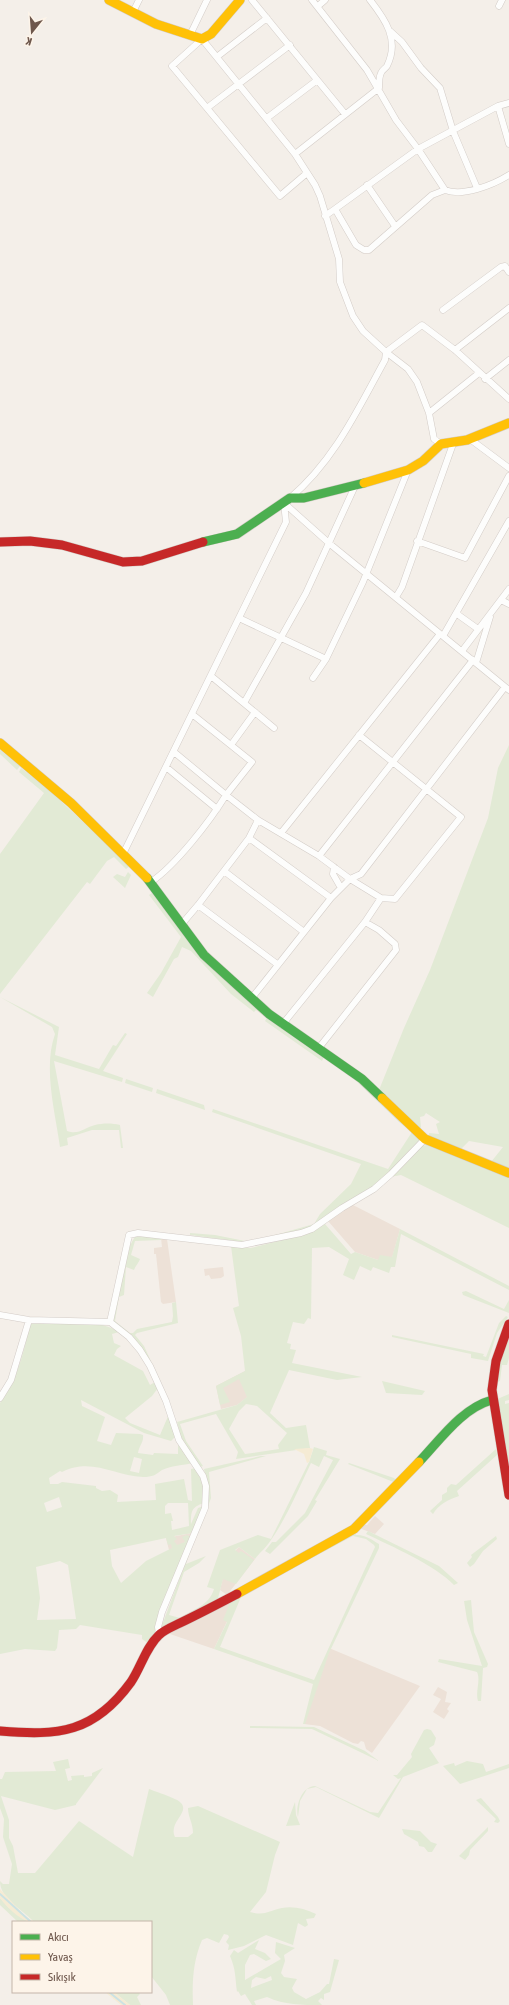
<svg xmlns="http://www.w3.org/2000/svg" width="509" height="2005" font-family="'Asap Condensed',sans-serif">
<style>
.residential{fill:#ede1d7}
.green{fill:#e2ead5;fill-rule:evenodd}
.sand{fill:#f5ebd4}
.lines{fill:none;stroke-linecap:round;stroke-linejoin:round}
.stream{stroke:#cce2e3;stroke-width:2}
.street-casing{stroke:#d3ccc7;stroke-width:7}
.fast-casing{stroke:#d3ccc6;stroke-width:10}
.slow-casing{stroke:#d3ccc6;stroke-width:10}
.jam-casing{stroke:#d3ccc6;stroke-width:10}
.street{stroke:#fdfdfc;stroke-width:6}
.fast{stroke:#4caf50;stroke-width:9}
.slow{stroke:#ffc107;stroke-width:9}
.jam{stroke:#c62828;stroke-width:9}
</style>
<rect width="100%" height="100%" fill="#f4efe9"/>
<!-- residential -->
<path class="residential" d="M351,1204L400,1229L392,1258L378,1260L355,1252L328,1221Z
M161,1238L167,1239L176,1302L163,1304L161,1302L156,1254H154V1248L162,1247Z
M223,1267L224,1276L221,1278L211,1279L209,1275L205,1276L204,1269Z
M247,1370L250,1395L237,1405L221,1409L216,1386Z
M375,1516L384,1524L375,1534L359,1528L363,1525H367Z
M192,1533L188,1541L169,1550L166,1538Z
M239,1547L255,1559L227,1595L220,1590L226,1566L231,1555Z
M239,1596L214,1649L170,1634L172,1631Z
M329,1648L420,1686L372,1753L366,1749L364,1742L361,1741L358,1744L353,1743L320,1726L304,1724L315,1684Z
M438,1687L447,1692L445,1702L451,1703L447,1709L449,1711L444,1719L433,1712L441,1699L433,1695Z"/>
<!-- green -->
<path class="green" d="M509,745V1171L491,1162L503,1147L469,1141L459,1151L429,1138V1133L439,1134L436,1124L440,1122L426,1113L424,1116L420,1117L421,1127L419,1130L379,1090L404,1028L430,970L488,818L498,768Z
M0,750L20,766L17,770L0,754Z
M21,768L50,791L130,866L126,869L114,857L107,861L90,884L87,882L0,994V854L44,793L19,772Z
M128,872L131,875L125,888L113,877L117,874L125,877Z
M152,893L186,935L193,948L227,982L265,1014L264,1016L256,1010L254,1012L231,994L191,951L182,947L178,957L174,959L153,997L147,993L161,973L181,937L149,895Z
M0,997L59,1027L55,1055L99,1069L113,1045L116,1046L125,1033L127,1034L103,1071L123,1078L122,1082L54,1061L67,1131C79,1135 84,1128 95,1125C103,1123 112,1123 120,1125L123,1148H121L119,1130H92L67,1138L68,1145L60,1147C55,1111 43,1068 55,1034L52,1027Z
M268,1016L324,1057L322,1061L265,1021Z
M350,1075L360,1081L421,1140L375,1186L312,1228L250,1243L190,1235V1233L215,1235L250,1242L314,1224L320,1214L351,1184L361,1164L212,1112L213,1109L388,1169L412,1132L399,1122Z
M126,1079L153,1088L152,1092L125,1083Z
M157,1089L204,1105L205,1110L156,1093Z
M427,1145L509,1176V1228L401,1175L390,1177L421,1146Z
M325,1224L351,1254L355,1252L378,1260L380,1255L392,1257L400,1229L509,1286V1290L401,1234L395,1267H391L389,1273L373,1267L371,1271L360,1266L354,1280L343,1275L349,1259L329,1247L312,1248L311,1319L308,1318L304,1324L293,1322L287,1343L291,1344L290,1349L296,1350L292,1363L362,1377L337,1380L289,1370L270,1413L286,1428L306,1425L310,1448L236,1459L238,1452L216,1414L180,1424L186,1441L203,1466L200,1467L182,1442L177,1422L237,1405L247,1397L239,1379L223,1388L230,1402L220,1405L216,1386L245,1371L241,1336L233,1308L239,1306L231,1246L251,1248L309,1233ZM246,1404L257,1406L287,1433L278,1445L279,1449L245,1454L229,1429L239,1411Z
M136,1236L161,1238V1240L135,1241L131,1255L140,1259C139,1263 135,1266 134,1270L126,1267L124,1295L119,1297L115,1321L130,1333H133L137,1329L172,1322L173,1316L172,1303L176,1302L178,1323L137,1333L135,1335L144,1346L160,1381L144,1353L114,1324L113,1320C117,1301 124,1248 136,1236Z
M466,1291L504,1309L509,1300V1313L463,1295L462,1292Z
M506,1316L508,1317L497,1333L488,1361L471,1358V1354L392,1337V1335L484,1354L483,1356L486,1357L499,1323Z
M32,1323C60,1323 94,1317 119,1332L112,1334L114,1343L121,1346L117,1349L114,1355L143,1371L150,1385L155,1382L158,1388L152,1396L125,1418L130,1423L160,1435L169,1414L175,1437L171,1441L144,1433L81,1400L82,1406L105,1417L97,1441L111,1445L116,1433L140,1434L143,1435C144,1442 139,1446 138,1453L153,1455L154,1453L178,1454V1445L193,1463C184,1465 170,1466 162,1470C155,1475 153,1477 143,1477C114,1476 92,1457 62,1472L60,1471L49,1478L50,1484H58L62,1482L96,1486V1488L102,1491L110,1490L118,1495L117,1502L156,1500L155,1484L184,1479L188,1500L192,1501L191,1469L196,1468L202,1478L204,1503C191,1507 191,1512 191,1524L198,1508L204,1506L193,1533L174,1536L177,1539L174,1541L177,1545L185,1542L182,1537L187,1535L190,1537L156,1632L149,1644L142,1639V1635L80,1625L76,1629L59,1630L57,1648L55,1651L25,1649L0,1654V1403C18,1378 23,1354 30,1325ZM134,1457L142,1459L139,1473L130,1471ZM59,1497L62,1507L47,1512L44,1503ZM168,1503H188L189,1526L172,1530L171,1521H173L171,1513L165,1514V1506ZM166,1538L168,1545L171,1544L172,1548L146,1561L121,1583L112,1566L110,1550ZM60,1561L68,1565L76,1619L37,1620L40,1598L36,1567Z
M509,1334V1358L507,1365H502L500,1381L495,1383L500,1356Z
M382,1381L425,1391L422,1395L386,1393Z
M509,1394V1400L505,1401V1404L509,1403V1484L501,1436L502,1418H498L495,1400Z
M314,1447L327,1451L326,1455L340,1459L315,1500L317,1501L308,1516L270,1554L265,1551L272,1542H276L305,1513L333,1460L324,1456L319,1467L311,1463C299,1488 287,1517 271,1540C266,1548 260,1552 255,1559L239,1547L235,1550L239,1553L241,1551L254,1560L236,1584L223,1579L217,1602L170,1628H161L192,1545L186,1564L206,1556L199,1563L184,1572L169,1615L180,1618C193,1609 209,1606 214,1589L207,1587L220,1550L258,1535L271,1539L309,1462Z
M496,1449L497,1455L457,1491L459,1496C448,1500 439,1504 433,1514L430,1511L442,1500V1495L447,1492V1488L451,1484L456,1485Z
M261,1456H266L209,1472L211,1498L204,1518L209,1495L204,1469Z
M349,1463L394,1478L397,1481L396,1483L348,1464Z
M354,1531L356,1535C364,1534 373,1540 379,1544V1548L329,1653L305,1724H303L313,1684L214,1649L227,1622L223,1620L231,1600L266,1582L241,1597L220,1647L314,1680L375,1547L374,1545L366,1539L353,1536L274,1578Z
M368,1531L439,1566L458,1583L454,1585C435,1565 391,1546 366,1534Z
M496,1536L497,1539L483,1551L474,1564L470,1567L467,1563L472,1557L471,1555Z
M471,1600L474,1632L488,1664L487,1667L483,1668L481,1701H478C475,1692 481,1680 477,1672L438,1662L439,1659L482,1666L467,1620L464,1601Z
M250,1726L314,1727L365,1751L379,1761L312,1729L250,1728Z
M427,1729L431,1730L436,1738L434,1745L429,1748L439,1763L403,1777L379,1818L316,1787L307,1789L300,1801L298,1817C295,1806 302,1786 315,1786L370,1812L378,1813L401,1778L398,1779L393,1775H397L412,1757L411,1754L424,1730Z
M68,1759L70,1768L65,1769L68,1781L72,1780L71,1776L84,1775V1777L92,1776V1773L103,1768L76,1804V1805L55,1810L1,1796L9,1820V1838L13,1846L18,1873H35L79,1821L133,1857L149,1789C156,1792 177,1798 181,1803C190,1813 168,1822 175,1837H188L193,1833C193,1823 188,1817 188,1808L198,1806L280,1842L275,1855L266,1892L250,1912C265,1916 268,1911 282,1908C294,1906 305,1909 316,1914L314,1918L306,1919L308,1925L305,1927L298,1923L293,1945L266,1935L244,1946L228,1950L229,1945L226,1942L229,1937L228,1935L224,1934L219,1943L207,1938L202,1940C193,1961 192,1982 193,2005H170L166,1995L151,1976V1922H31L33,1921C22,1909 0,1899 0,1881L3,1884H9L12,1864L3,1837L4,1819L0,1808V1779H2L5,1772L56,1771L53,1762Z
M467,1761L483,1764L486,1772L509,1764V1768L460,1784L443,1766L454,1763L455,1766Z
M481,1798L498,1817L500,1821L498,1823L494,1822L496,1819L476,1800Z
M295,1802L296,1815L300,1825L286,1826Z
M488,1827V1831L470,1850L469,1855L465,1860L459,1856Z
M402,1829L420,1831L431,1842L437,1844L432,1852H428L424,1847L419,1846L418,1842L404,1834Z
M0,1898L8,1907L28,1922H18L0,1905Z
M259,1940L255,1949L265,1953L271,1959L266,1961L254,1954L250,1955L245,1965V1980L281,1959L275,1953L276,1942L295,1948L284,1955L285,1961L281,1973L284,1977L297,1979L292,1988L294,1992L306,1999L320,1992L327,1984H329L334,1959L339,1960L330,1992L324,1994V2000L321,1998L318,2001L322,2005C301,2005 285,2005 267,1997L254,2001L256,2005H252L245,1994L241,1996L238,1991L237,1992C235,1977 236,1970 230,1956L234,1950L238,1953ZM256,1977L265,1979L271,1976L272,1980L251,1988L252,1980Z
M114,1992H138L140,1994L137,1997L141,2005H130Z"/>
<!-- sand -->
<path class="sand" d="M310,1448L313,1449L309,1462L307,1463L304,1454L294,1449Z
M0,1889L24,1915L34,1922C21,1922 8,1908 0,1898Z
M105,1992H114L130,2005H121Z"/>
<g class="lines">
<!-- stream -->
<path class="stream" d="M0,1894L31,1922
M109,1992L125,2005"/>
<defs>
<path id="street" d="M252,0L345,114
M312,0L367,70L396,120L418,149L445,190
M318,6L325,0
M499,6L502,0
M133,12L139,0
M390,31L402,42L421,68L440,88L453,131L477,188
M190,35L207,0
M218,56L267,18
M498,106L509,144
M207,108L290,45
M267,118L316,81
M295,154L379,88C379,84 379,77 381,73C382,70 386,68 387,66C400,40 385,19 370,0
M307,173L280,196L172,66L202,39L295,154L315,185L320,196L339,259L340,282L353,316L363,331L386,352L408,369L417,382L429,413L434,439L441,444
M367,185L395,226
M335,209L418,149L498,106L509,103
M325,216L335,209L356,245L364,250H369L432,195L445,190C463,197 493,185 509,175
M443,310L501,267L505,266L509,272
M455,350L509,308
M485,379L509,360
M429,413L479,373
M470,439L509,468
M290,498C334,461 358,409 385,360L386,352L422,325L455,350L509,399
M284,503L330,544L509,690
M417,541L465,558L509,476
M396,597L402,587L453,444
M501,600L509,604
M457,614L478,629
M239,618L326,659L363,582L408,470
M443,636L509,521
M462,651L509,589
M476,663L490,617
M211,676L274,728
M313,678L326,659
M244,703L306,593L355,486
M231,745L255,712
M174,752L226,795L252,762L192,714
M166,767L217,809
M281,833L440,634
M249,838L331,898
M123,854L286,522L284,503
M319,856L473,660
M334,867L333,874L341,888
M224,871L304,932
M151,882C176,865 210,821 226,795L258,820L319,856L350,879L381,898L395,899L461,817L359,735
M198,905L277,964
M181,925L198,905L249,838L258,820
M251,999L331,898L350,879L361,874L505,687
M282,1025L365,922L381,898
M318,1049L396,950L395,944L379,930L365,922
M0,1315L29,1320L110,1322L129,1337L140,1350L150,1366L166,1401L179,1440L203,1476L206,1486L205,1508L162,1612L158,1627L159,1634
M110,1322L129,1235L138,1233L242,1245L301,1233L312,1229L342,1208L374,1189L391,1174L425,1139
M0,1398L11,1380L29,1320"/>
<path id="fast" d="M203,542L237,534L290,498H304L364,483
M147,878L204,955L269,1014L362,1079L382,1098
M419,1462C440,1440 462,1408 492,1400"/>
<path id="slow" d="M109,0L156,24L202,39L211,34L240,0
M364,483L408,470L423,461L441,444L467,440L509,423
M0,743L71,803L147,878
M382,1098L425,1139L509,1173
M237,1594L354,1529L419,1462"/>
<path id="jam" d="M0,542L30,541L62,545L123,562L142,561L203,542
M509,1324L496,1361L492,1390L509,1495
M0,1731C59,1736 94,1733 131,1682C141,1667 146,1647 159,1635C164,1630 174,1626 180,1623C199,1614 218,1604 237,1594"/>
</defs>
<!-- street casing -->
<use href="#street" class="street-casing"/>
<!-- fast casing -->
<use href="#fast" class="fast-casing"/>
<!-- slow casing -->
<use href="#slow" class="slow-casing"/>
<!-- jam casing -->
<use href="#jam" class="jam-casing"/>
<!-- street -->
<use href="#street" class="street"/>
<!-- fast -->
<use href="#fast" class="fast"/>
<!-- slow -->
<use href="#slow" class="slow"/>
<!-- jam -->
<use href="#jam" class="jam"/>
</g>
<!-- legend -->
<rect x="12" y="1921" width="140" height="72" fill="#fdf4e9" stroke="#c4b5aa"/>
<rect x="20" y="1934" width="20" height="6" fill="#4caf50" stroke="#c4b5aa"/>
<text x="48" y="1941" font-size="12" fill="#6e574c">Akıcı</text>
<rect x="20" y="1954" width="20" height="6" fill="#ffc107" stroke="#c4b5aa"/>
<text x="48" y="1961" font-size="12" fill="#6e574c">Yavaş</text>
<rect x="20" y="1974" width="20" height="6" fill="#c62828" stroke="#c4b5aa"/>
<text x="48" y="1981" font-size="12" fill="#6e574c">Sıkışık</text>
<!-- north arrow -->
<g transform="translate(32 32) rotate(197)" stroke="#fdf4e9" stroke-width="3" paint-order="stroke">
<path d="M0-3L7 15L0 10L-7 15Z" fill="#6e574c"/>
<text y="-6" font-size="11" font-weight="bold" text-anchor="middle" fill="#6e574c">K</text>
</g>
</svg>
